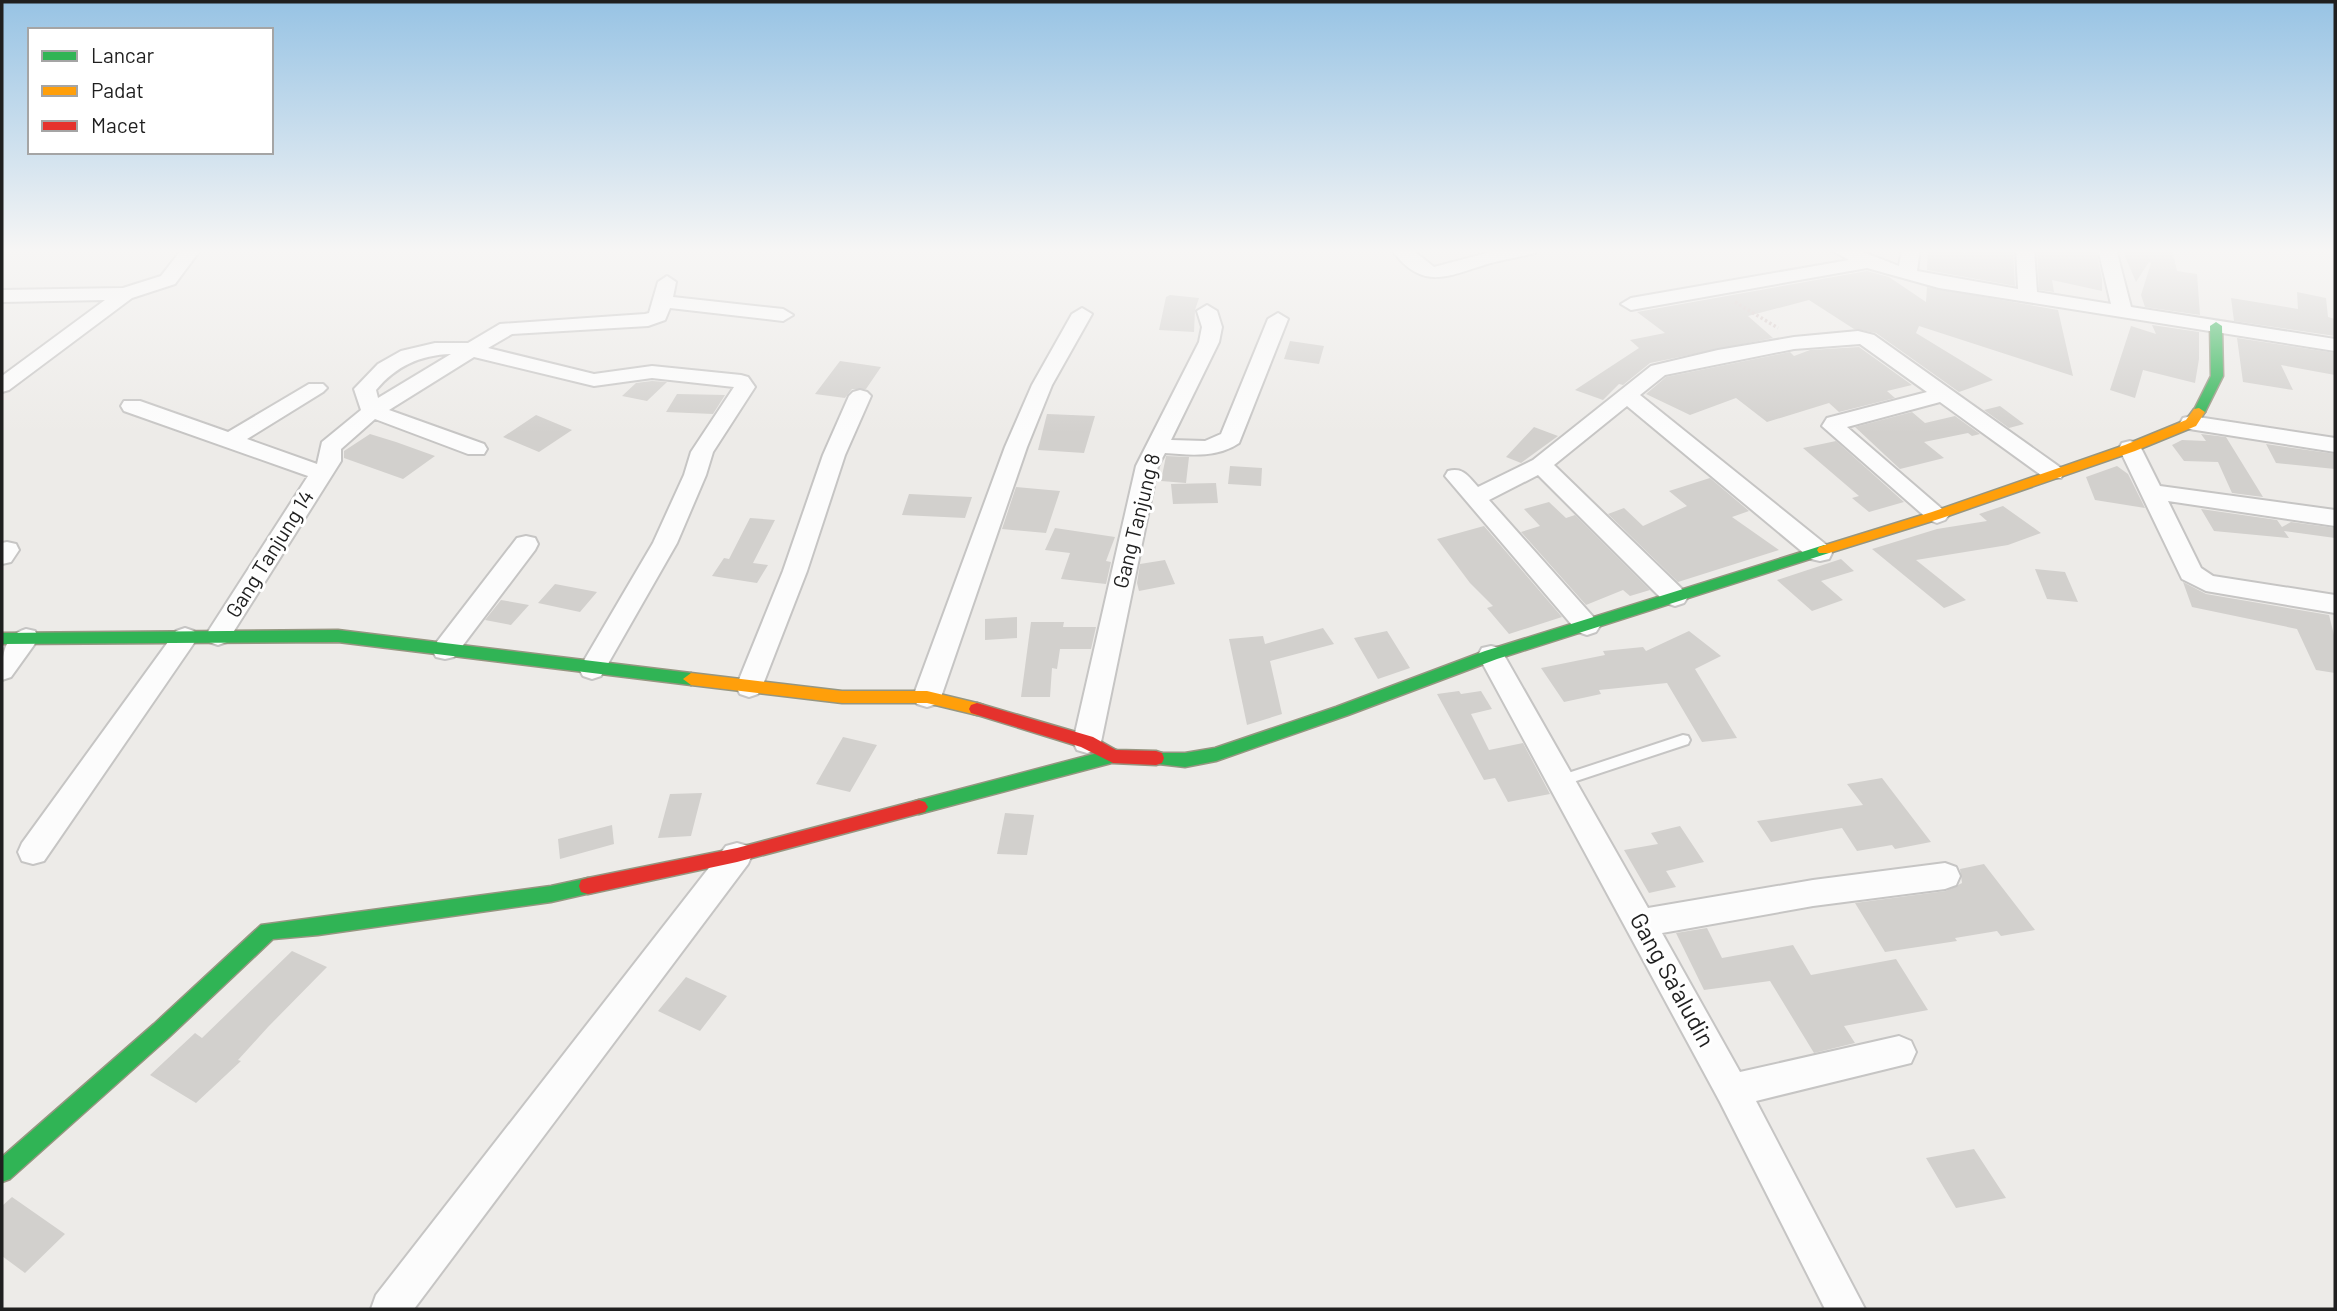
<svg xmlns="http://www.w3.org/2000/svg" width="2337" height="1311" font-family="Barlow,sans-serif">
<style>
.building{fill:#d2d0cd}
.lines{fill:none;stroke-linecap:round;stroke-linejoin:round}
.lane-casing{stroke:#c6c5c4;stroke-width:4}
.street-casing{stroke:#c6c5c4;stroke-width:4}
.fast-casing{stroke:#969681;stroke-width:3}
.slow-casing{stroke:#969681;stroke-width:3}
.jam-casing{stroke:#969681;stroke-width:3}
.path{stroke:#d6c9c7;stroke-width:3.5;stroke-dasharray:2.5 2.5;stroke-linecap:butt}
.lane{fill:#fcfcfc;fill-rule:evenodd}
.street{fill:#fcfcfc;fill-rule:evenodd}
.fast{fill:#30b455;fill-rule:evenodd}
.slow{fill:#ff9f0a;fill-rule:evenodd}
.jam{fill:#e5322d;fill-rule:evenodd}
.labels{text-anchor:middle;stroke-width:6;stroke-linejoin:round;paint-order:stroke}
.street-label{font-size:21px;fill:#1f1f1f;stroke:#fff}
.near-street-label{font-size:24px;fill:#1f1f1f;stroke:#fff}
</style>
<rect width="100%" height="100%" fill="#edebe8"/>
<!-- building -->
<path class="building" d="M1928,249L1968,253V249H2013L2015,286L1927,270Z
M2037,249H2096L2102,279V291L2052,280L2054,292L2039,290Z
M2122,249H2172L2177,271L2197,274L2200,315L2145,307L2141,295L2151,263L2149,262L2136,282Z
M1867,271L1889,277L1926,302L1927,287L2058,310L2073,376L1919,326L1916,333L1993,380L1959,392L1876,333L1854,329L1809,300L1748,316L1773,338L1650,363L1623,385L1619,384L1603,400L1575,390L1639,348L1630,340L1665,333L1637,312Z
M2297,292L2326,298L2328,317L2335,319V336L2234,321L2231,298L2298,309Z
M1170,295L1199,298L1195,310L1194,332L1159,330L1166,297Z
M2152,325L2199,332V359L2195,383L2143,370L2135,398L2110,390L2131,326L2156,334Z
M2237,338L2335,353V375L2281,365L2293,390L2243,382Z
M1290,341L1324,346L1319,364L1284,359Z
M1859,347L1912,385L1887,391L1895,398L1839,412L1829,403L1767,422L1736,398L1690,415L1646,394L1666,377L1790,352L1794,356L1810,350Z
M840,361L881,367L866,389H852L845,398L815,394Z
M652,381L667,382L647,401L622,396L636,383Z
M677,394L725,395L713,414L666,412Z
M2000,406L2024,424L2009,428L1984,410Z
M1912,412L1925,423L1955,416L1980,434L1972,436L1968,433L1924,442L1944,458L1900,469L1855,427Z
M1047,414L1095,416L1084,453L1038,450Z
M536,415L572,430L539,452L503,437Z
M1534,427L1558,436L1521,463L1506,457Z
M370,434L396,442L435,456L403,479L344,458V451Z
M2201,434L2226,437L2263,497L2232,493L2218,462L2184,461L2172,445L2182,440L2206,441Z
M1836,441L1904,502L1869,512L1852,498L1859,496L1803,448Z
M2266,444L2335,454V469L2276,463Z
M1166,456L1189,457L1186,483L1161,481Z
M1230,466L1262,468L1261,486L1228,484Z
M2117,466L2128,474L2145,508L2095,500L2086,477Z
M1710,478L1749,511L1732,517L1779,550L1678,582L1608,514L1624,508L1643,526L1687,506L1669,491Z
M1216,483L1218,503L1173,504L1171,484Z
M1016,487L1060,491L1046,533L1002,529Z
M909,494L972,497L965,518L902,515Z
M1549,502L1566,518L1575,515L1650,590L1630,596L1623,590L1586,605L1521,532L1540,526L1524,509Z
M2003,506L2041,533L2008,545L1916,560L1966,600L1944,608L1872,549L1937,529L1987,521L1979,514Z
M2201,509L2277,520L2282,527L2291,522L2335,528V538L2284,531L2289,538L2214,531Z
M750,518L775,520L753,563L768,565L757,583L712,576L724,558L729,559Z
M1484,526L1562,617L1509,634L1487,608L1493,606L1470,583L1437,539Z
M1055,528L1115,537L1106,561L1111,562L1106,584L1061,579L1070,553L1045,550Z
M1841,559L1854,571L1821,581L1843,600L1812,611L1777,580Z
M1165,560L1175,584L1139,591L1137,583L1140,564Z
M2035,569L2065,572L2078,602L2047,599Z
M2183,582L2206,594L2329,615L2335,639V673L2316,670L2297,629L2192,607Z
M555,584L597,592L580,612L538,603Z
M501,600L529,605L511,625L485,620Z
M1017,617V638L985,640V619Z
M1031,622H1064L1063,627H1096L1091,649H1060L1057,669L1052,668L1050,697H1021Z
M1323,628L1334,644L1270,661L1282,714L1247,725L1229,639L1263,636L1265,644Z
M1387,631L1410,668L1378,679L1354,638Z
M1689,631L1721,656L1695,669L1737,738L1702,742L1667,683L1599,690L1601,694L1564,702L1541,668L1605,655L1603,651L1643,647L1646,651Z
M1459,691L1461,694L1481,691L1492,709L1471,714L1489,750L1523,743L1550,794L1508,802L1495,778L1484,780L1437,694Z
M843,737L877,745L850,792L816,784Z
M1882,778L1931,842L1895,849L1892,845L1857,851L1842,828L1771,842L1757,821L1863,805L1847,784Z
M702,793L691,836L658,838L670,794Z
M1005,813L1034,815L1027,855L997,854Z
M612,825L614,844L560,859L558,839Z
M1680,826L1704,862L1666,871L1676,887L1649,893L1624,850L1658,844L1651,833Z
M1984,864L2035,930L2001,936L1997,931L1955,938L1957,941L1885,952L1855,903L1946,891L1962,883L1960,869Z
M1707,928L1722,958L1793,945L1811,975L1896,959L1928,1010L1844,1026L1855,1043L1814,1053L1770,981L1704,990L1676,933Z
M292,951L327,967L268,1027L238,1060L241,1061L196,1103L150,1075L195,1033L202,1038Z
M686,977L727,996L700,1031L658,1011Z
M1974,1149L2006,1198L1956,1208L1926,1158Z
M12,1197L65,1234L25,1273L2,1256V1206Z"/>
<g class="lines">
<defs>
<path id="lane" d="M1683,735L1688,736L1690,740L1688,744L1561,786L1556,785L1554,781L1556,777Z"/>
<path id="street" d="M182,249H201L175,284L132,298L9,390L2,392V376L105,300L2,302V290L123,288L161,276Z
M1391,249H1411L1434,267L1502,249H1538L1535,253C1520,257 1503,259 1487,264C1446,277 1422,291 1391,249Z
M1830,249H1855L1899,266L1902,249H1920L1917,271L2018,289L2016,249H2034L2037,292L2111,304L2098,249H2116L2131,307L2335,339V351L1939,288L1867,268L1631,310L1621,304L1631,298L1849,260Z
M667,276L676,282L673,297L783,309L793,315L783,321L670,308L665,320L648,326L512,334L488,348L594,374L652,366L741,375L748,377L755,387L713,452L706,475L677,543L601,676L592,679L583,676L579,669L653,543L684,475L691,452L734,387L652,378L594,386L474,357L389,410L484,444L487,449L484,454H468L375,419L341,449V461L227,642L218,645L209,642L205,636L209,630L308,476L124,411L121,406L124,401H140L228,432L309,384H323L327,388L323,392L247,439L317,464L322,442L361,410L354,389L378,364L401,351L435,343H468L500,324L645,314L649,313L658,282ZM451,354L378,398L376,390C396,366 420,355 451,354Z
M1207,305L1217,311L1222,327L1219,342L1171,440L1205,441L1221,434L1268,319L1278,313L1288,319L1239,443C1217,458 1190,455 1165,453L1158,466L1101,742L1097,750L1087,753L1077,750L1073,742L1136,466L1199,342L1202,327L1197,311Z
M1082,308L1092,314L1052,385L1027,447L941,697L937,704L927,707L917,704L913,697L1005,447L1032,385L1072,314Z
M1858,331L1874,335L2061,468L2064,473L2061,478H2045L1940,402L1847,427L1949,515L1945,520L1937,523L1929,520L1822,426L1827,418L1927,392L1860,344L1794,349L1665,375L1640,395L1829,547L1832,553L1829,559L1820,561L1811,559L1627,406L1554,465L1684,591L1688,597L1684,603L1675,606L1666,603L1538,475L1489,500L1596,620L1600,626L1596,632L1587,635L1578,632L1445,476L1448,471C1463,467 1468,476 1478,487L1533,460L1651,366L1718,350L1794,337Z
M860,390L867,392L871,396L845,455L807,571L762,687L758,694L749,697L740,694L736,687L783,571L823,455L849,396L853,392Z
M2191,416L2335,438V452L2183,428L2180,423L2183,418Z
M2130,441L2138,443L2141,448L2160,486L2335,510V526L2168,501L2201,568L2213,576L2335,595V613L2206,591L2182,579L2119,448L2122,443Z
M526,536L535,538L538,544L535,550L454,657L445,659L436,657L432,650L436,643L517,538Z
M7,542L16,544L19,550L11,562L2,564V543Z
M185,628L194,631L198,637L194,643L44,861L33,864L22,861L18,852L22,843L176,631Z
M26,629L35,631L39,638L11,677L2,680C2,658 2,636 26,629Z
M1491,646L1500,648L1648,908L1813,880L1945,863L1956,867L1960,876L1956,885L1945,889L1813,906L1662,933L1740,1072L1899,1036L1911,1041L1916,1052L1911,1063L1756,1101L1865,1309H1825L1720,1102L1478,655L1482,648Z
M737,843L748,846L752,855L748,864L414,1309H371L376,1295L726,846Z"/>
<path id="fast" d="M2216,322L2222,326L2223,376L2205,412L2199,416L2193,412L2211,376L2210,326Z
M1824,545L1829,547L1831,550L1829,553L1497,659L1348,715L1216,761L1185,767L1150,763L1148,758L1150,753H1185L1215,748L1336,707L1485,651Z
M338,630L691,673L699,679L691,685L338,642L2,644V633Z
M1113,749L1119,751L1121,756L1119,761L919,814L913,812L910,807L913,802L919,800Z
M588,878L595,880L597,886L595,892L551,902L318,935L273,939L168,1038L10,1179L2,1182V1157L154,1024L261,925L551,886Z"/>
<path id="slow" d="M2199,408L2205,412L2196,426L2135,451L1942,518L1829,553H1819L1817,550L1819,547L1932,512L2125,445L2186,420L2194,409Z
M691,673L842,691H927L977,703L983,705L985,709L983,713L977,715L927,703H842L691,685L683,679Z"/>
<path id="jam" d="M977,703L1093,737L1116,750L1156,751L1162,753L1164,758L1162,763L1156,765L1113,763L1081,747L971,713L969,709L971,705Z
M919,800L925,802L928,807L925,812L737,862L588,894L581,892L579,886L581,880L588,878L737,848Z"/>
</defs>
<!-- lane casing -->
<use href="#lane" class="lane-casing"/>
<!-- street casing -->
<use href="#street" class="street-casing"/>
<!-- fast casing -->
<use href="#fast" class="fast-casing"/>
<!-- slow casing -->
<use href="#slow" class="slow-casing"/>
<!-- jam casing -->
<use href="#jam" class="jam-casing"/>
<!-- path -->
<path class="path" d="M1735,302L1778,328"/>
<!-- lane -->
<use href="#lane" class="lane"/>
<!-- street -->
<use href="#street" class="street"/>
<!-- fast -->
<use href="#fast" class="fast"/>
<!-- slow -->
<use href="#slow" class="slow"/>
<!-- jam -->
<use href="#jam" class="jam"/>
</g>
<!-- sky -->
<linearGradient id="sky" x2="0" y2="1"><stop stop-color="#97c3e4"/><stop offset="0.58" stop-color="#f7f6f5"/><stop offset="1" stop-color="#f7f6f5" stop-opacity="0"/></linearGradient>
<rect width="2337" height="433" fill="url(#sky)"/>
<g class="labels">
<!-- street labels -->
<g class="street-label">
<text transform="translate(1137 521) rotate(-76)" y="7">Gang Tanjung 8</text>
<text transform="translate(270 554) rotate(-58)" y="7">Gang Tanjung 14</text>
</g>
<!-- near-street labels -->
<g class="near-street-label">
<text transform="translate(1672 980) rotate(61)" y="8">Gang Sa'aludin</text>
</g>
</g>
<!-- border -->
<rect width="2337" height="1311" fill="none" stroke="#1f1f1f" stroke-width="7"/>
<!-- legend -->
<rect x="28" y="28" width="245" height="126" fill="#ffffff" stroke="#a5a5a5" stroke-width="2"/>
<rect x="42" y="51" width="35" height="10" fill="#30b455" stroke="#a5a5a5" stroke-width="2"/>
<text x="91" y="63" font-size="21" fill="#1f1f1f">Lancar</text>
<rect x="42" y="86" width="35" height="10" fill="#ff9f0a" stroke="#a5a5a5" stroke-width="2"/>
<text x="91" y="98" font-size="21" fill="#1f1f1f">Padat</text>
<rect x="42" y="121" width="35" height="10" fill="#e5322d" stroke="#a5a5a5" stroke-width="2"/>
<text x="91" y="133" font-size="21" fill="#1f1f1f">Macet</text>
</svg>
